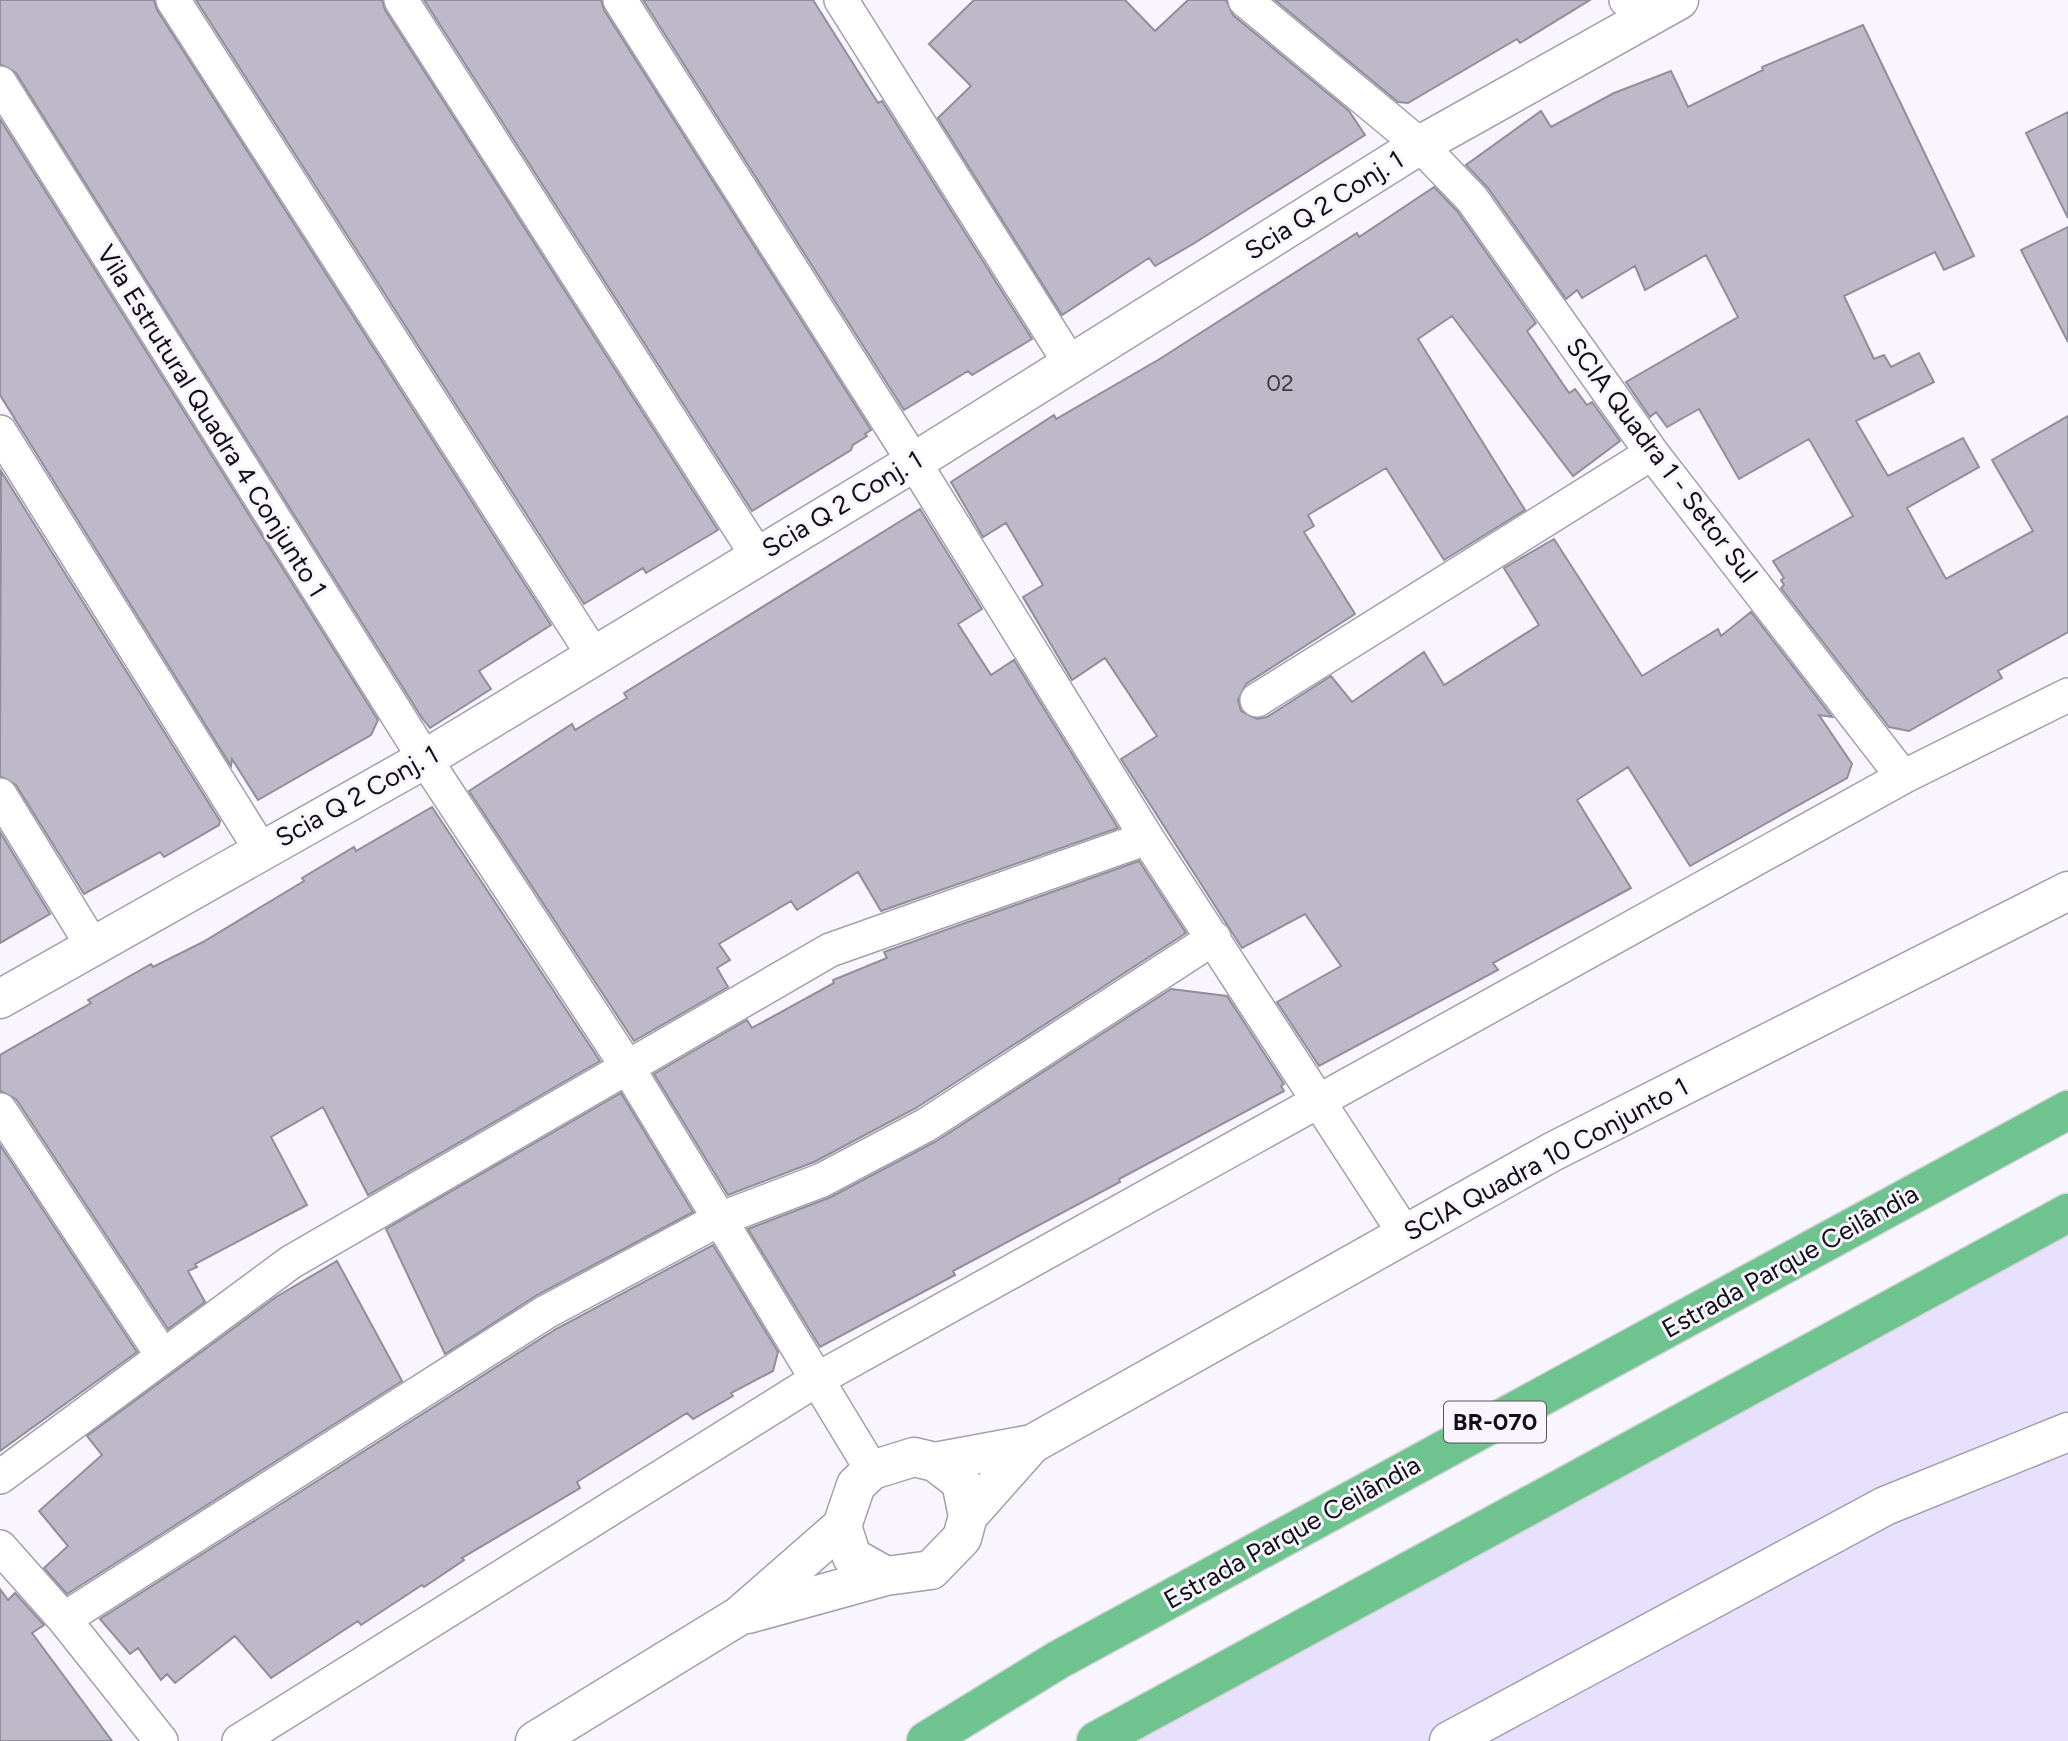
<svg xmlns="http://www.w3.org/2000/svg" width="2068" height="1741" font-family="Figtree,sans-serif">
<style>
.green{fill:#e8e1fd}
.building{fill:#bdb9c9;stroke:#918e9c;stroke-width:2}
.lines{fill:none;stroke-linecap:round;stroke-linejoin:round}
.street-casing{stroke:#a39fae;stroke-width:36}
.secondary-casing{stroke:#a39fae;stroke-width:41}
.highway-casing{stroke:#d4d4d5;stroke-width:41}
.street{stroke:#fff;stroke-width:33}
.secondary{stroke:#fff;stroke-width:38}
.highway{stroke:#6fc38e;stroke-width:38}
.labels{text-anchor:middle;stroke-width:6;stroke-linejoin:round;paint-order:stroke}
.number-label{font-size:23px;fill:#3c3a42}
.shield{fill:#f8f5ff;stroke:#56545b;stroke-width:2}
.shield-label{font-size:24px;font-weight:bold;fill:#110f15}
.street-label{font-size:26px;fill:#110f15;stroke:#f8f5ff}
</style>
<rect width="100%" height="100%" fill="#f8f5ff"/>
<!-- green -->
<path class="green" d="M2068,1208V1741H1139L1295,1634Z"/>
<!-- building -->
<path class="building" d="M0,0H154L157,10L551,625L479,671L491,689L430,728L422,718L16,73L0,64Z
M196,0H382L385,10L718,530L646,573L643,568L584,604Z
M424,0H601L604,10L871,430L865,434L867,436L853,445L851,450L752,511Z
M643,0H813L878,103L882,101L887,109L1032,339L972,375L968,371L904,410Z
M974,0H1125L1155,31L1188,0H1226L1233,15L1349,111L1365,135L1193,244L1155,266L1149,258L1062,315L938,118L971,86L929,44Z
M1275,0H1590L1520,43L1517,39L1408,103L1398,102Z
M1863,25L1974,256L1944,270L1935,252L1844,296L1874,359L1884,355L1891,367L1919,353L1934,382L1856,421L1888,476L1963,438L1979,467L1907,508L1946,579L2033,531L1992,460L2068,416V632L1998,671L2002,678L1909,731L1889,727L1781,588L1784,585L1781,580L1784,578L1773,561L1853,516L1809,439L1739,479L1699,409L1667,427L1656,412L1650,417L1626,382L1738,317L1706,255L1645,290L1635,266L1582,298L1577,290L1566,299L1488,188L1466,165L1541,111L1551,127L1614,93L1671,71L1688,107L1763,70L1762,67Z
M2068,112V218L2026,133Z
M0,119L378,720L371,735L258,800L232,759L231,766L0,395Z
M1434,187L1457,211L1536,323L1527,331L1569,393L1575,389L1587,405L1592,402L1620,441L1573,476L1452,316L1418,339L1525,510L1444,560L1386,468L1308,515L1314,526L1304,532L1355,614L1246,684L1238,700L1241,711L1257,719L1267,717L1331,676L1352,702L1424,652L1444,685L1539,625L1504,568L1554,539L1642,676L1718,629L1721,636L1751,612L1832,717L1819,715L1852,764L1847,778L1690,866L1628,767L1577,800L1631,888L1493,963L1498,970L1319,1066L1277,1002L1341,966L1305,914L1242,948L1121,759L1157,736L1105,658L1072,680L1023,597L1043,585L1006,523L983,537L951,482L1054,415L1056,419L1158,360L1357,233L1359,237Z
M2068,227V342L2021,250Z
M1,471L220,821L219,825L164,857L160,852L84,894L16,785L0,776Z
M920,509L982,609L958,624L991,675L1014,660L1118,828L881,911L858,872L797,910L791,901L719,944L730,960L717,968L728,987L634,1041L469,791L572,724L575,730L627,698L624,693Z
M432,807L600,1061L368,1195L323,1107L271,1137L307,1205L195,1264L197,1267L188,1271L205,1302L168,1329L16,1099L0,1091V1055L91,1003L88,1000L151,964L153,967L203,942L304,881L302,878L354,847L356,851Z
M0,832L50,914L0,943Z
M1139,861L1186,933L916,1108L814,1162L728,1195L654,1074L747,1020L752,1028L834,983L833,980L887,958L884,952Z
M1171,989L1227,996L1284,1084L1281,1086L1284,1091L1119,1179L1120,1182L953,1271L955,1275L820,1347L748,1229L831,1197L935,1142Z
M621,1093L693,1212L537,1295L445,1354L386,1229Z
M0,1145L137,1352L0,1451Z
M713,1245L778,1352L773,1371L731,1393L733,1396L693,1419L687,1413L577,1482L580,1488L462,1558L464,1560L424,1587L422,1585L361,1625L358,1621L271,1678L235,1636L175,1683L167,1674L161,1680L138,1648L130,1654L100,1619L556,1329Z
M337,1261L402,1381L67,1594L44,1568L68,1546L39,1511L102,1455L87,1436L276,1297Z
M0,1589L8,1600L15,1593L44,1625L32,1633L112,1741H0Z"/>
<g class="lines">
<defs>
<path id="street" d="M173,0L594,656
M401,0L757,555
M620,0L914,462L1147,838L1405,1234
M841,0L1070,363
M1245,0L1420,145L1472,199L1652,453L1903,777
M1626,0L1646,19
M0,83L425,759L628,1068L872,1470
M0,432L261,850
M1257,700L1652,453
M0,795L92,945
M0,1110L162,1355
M0,1477L291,1262L830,950L1147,838
M0,1547L64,1619L161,1741
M64,1619L546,1312L720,1219L822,1180L926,1125L1214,938
M239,1741L816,1380L1903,777L2068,695"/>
<path id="secondary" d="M0,999L425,759L914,462L1420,145L1679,0
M914,1457L935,1462L961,1482L968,1516L962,1538L931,1570L886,1576L852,1557L842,1526L856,1485L872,1470Z
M935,1462L1032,1444L1552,1152L2068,891
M968,1516L1032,1444
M748,1614L886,1576
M535,1741L739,1616L842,1526
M1449,1741L1885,1506L2068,1432"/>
<path id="highway" d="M926,1741L1058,1660L2068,1110
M1096,1741L2068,1213"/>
</defs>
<!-- street casing -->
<use href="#street" class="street-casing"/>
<!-- secondary casing -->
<use href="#secondary" class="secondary-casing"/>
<!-- highway casing -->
<use href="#highway" class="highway-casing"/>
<!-- street -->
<use href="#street" class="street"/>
<!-- secondary -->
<use href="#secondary" class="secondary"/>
<!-- highway -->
<use href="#highway" class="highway"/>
</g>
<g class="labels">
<!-- number labels -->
<g class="number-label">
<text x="1280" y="391">02</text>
</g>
<!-- shield labels -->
<rect class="shield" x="1444" y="1401.5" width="102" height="41" rx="5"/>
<g class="shield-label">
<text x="1495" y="1430">BR-070</text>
</g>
<!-- street labels -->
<g class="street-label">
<text transform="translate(1324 205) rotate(-32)" y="9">Scia Q 2 Conj. 1</text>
<text transform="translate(212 421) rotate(58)" y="9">Vila Estrutural Quadra 4 Conjunto 1</text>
<text transform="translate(1662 460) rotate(53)" y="9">SCIA Quadra 1 - Setor Sul</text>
<text transform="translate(842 504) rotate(-31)" y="9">Scia Q 2 Conj. 1</text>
<text transform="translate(357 796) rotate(-29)" y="9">Scia Q 2 Conj. 1</text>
<text transform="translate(1546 1159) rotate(-28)" y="9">SCIA Quadra 10 Conjunto 1</text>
<text transform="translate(1790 1261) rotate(-29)" y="9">Estrada Parque Ceilândia</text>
<text transform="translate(1292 1532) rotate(-29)" y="9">Estrada Parque Ceilândia</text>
</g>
</g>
</svg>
